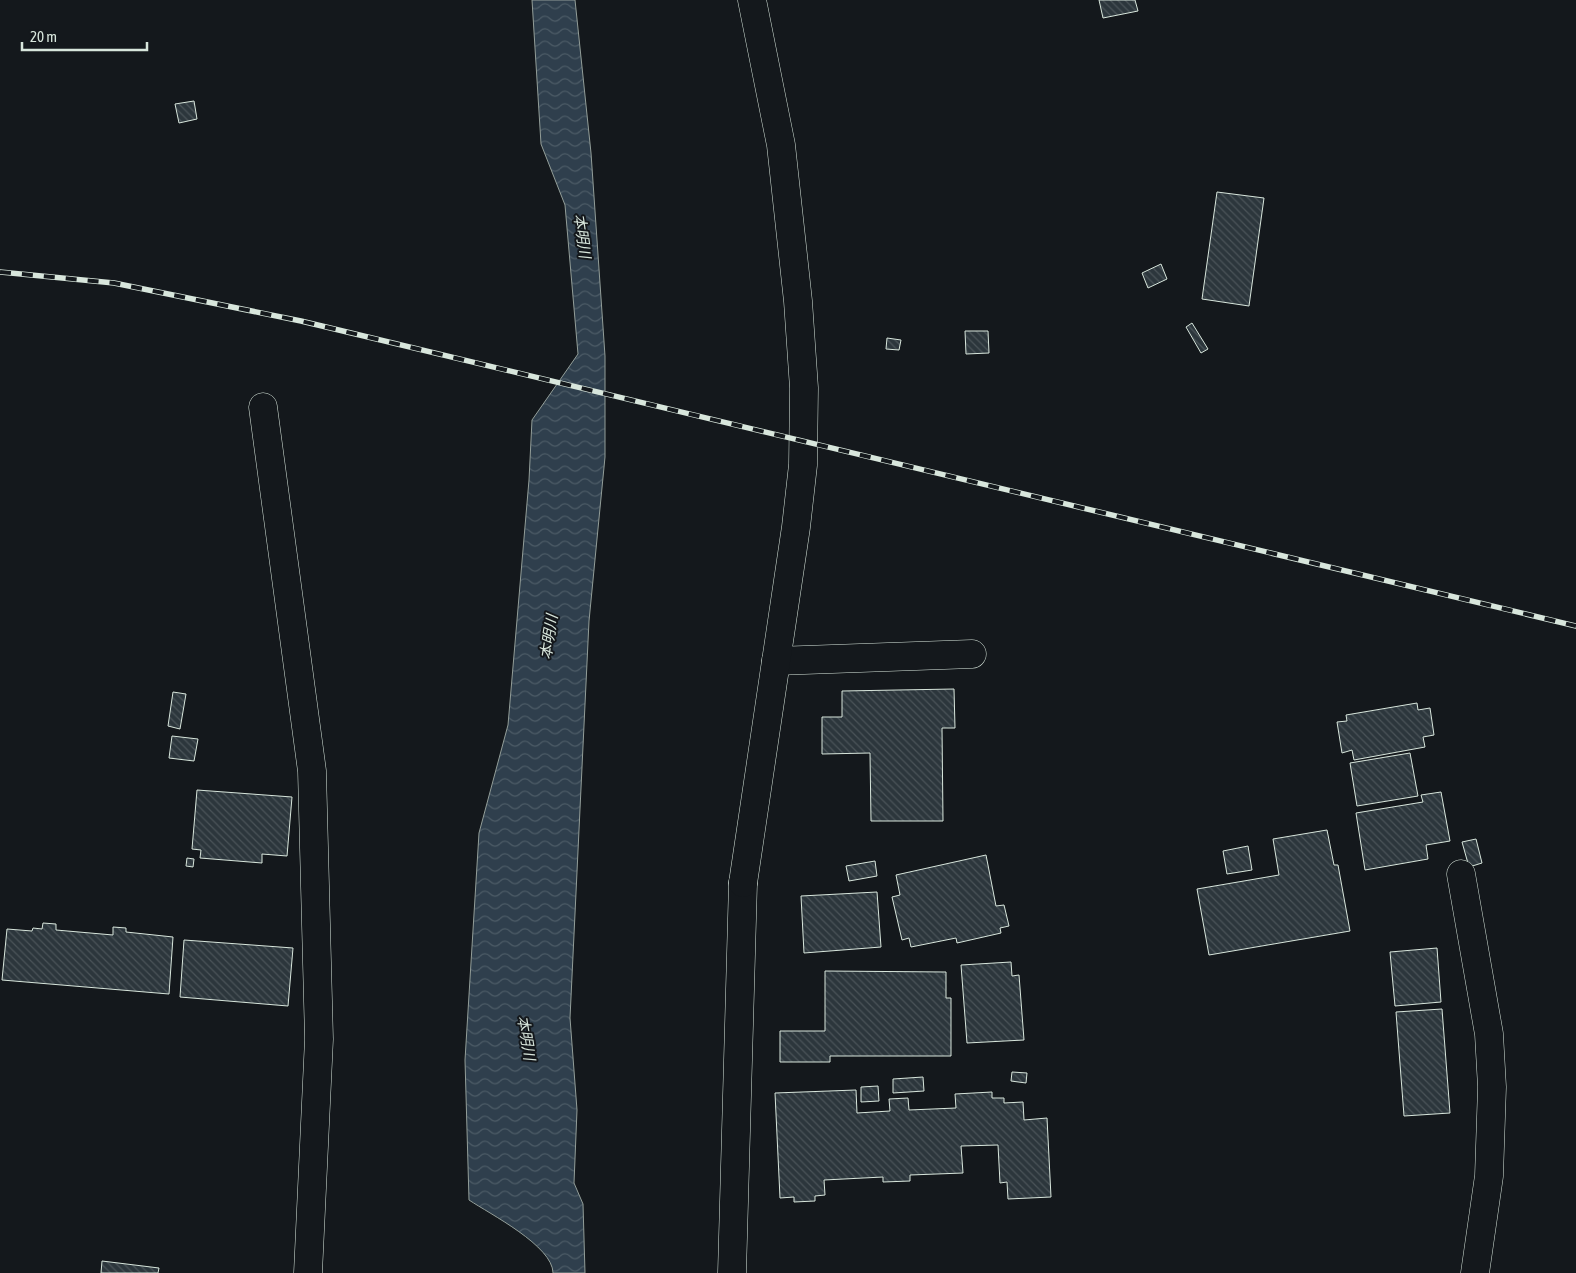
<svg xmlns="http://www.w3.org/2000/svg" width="1576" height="1273" font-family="'Asap Condensed','Noto Sans JP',sans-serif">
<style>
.water{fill:url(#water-waves);stroke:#939e99}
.building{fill:url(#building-back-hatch);stroke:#d8e6dc}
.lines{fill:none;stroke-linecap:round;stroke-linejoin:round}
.street-casing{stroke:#d8e6dc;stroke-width:29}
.secondary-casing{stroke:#d8e6dc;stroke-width:29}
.street{stroke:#14181c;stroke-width:28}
.secondary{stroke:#14181c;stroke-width:28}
.rail-casing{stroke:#d8e6dc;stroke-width:5.5}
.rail{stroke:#14181c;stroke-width:4;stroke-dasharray:11;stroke-linecap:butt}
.labels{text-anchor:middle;stroke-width:4;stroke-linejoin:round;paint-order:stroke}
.water-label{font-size:15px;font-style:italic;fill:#d8e6dc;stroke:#14181c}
</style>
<defs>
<pattern id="water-waves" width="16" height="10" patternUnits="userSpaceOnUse" patternTransform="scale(1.25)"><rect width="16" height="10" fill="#2f3f4d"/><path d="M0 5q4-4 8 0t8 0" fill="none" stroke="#4c5b66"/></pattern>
<pattern id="building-back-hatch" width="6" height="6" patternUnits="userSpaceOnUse" patternTransform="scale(1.25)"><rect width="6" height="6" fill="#2c363c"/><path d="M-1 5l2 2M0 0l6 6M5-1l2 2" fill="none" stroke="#4a5358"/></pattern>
</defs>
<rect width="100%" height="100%" fill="#14181c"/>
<!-- water -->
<path class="water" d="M532,0H575L591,153L605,356V457L589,621L570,1018L577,1110L574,1183L583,1204L585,1273H553C553,1246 490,1214 469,1200L465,1060L479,833L508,725L529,480L532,420L578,354L565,205L541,144Z"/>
<!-- building -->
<path class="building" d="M1099,0H1135L1138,11L1103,18Z
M194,101L197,119L179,123L175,104Z
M1217,192L1264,198L1249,306L1202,299Z
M1161,264L1167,279L1148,288L1142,273Z
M1192,323L1208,349L1201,353L1186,327Z
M965,331H988L989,353L966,354Z
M887,338L901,340L899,350L886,349Z
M954,689L955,728H942L943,821H871L870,753L822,754V717H842V691Z
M173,692L186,694L180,729L168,726Z
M1417,703L1418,710L1430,708L1434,735L1423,737L1425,747L1354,760L1352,750L1342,753L1337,722L1347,721L1346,715Z
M172,736L198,739L194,761L169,758Z
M1410,753L1418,796L1357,806L1350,763Z
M197,790L292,797L287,856L262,854V863L200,858L201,850L192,849Z
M1441,792L1450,841L1426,845L1428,859L1365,870L1356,813L1423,802L1421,795Z
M1327,830L1334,865H1338L1350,931L1209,955L1197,889L1279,875L1273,839Z
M1476,839L1482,863L1469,867L1462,842Z
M1248,846L1252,870L1227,874L1223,851Z
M986,855L996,906L1004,905L1009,926L1000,928L1001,933L957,943L956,938L911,947L909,938L902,940L892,897L900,895L896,875Z
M187,858L194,859L193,867L186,866Z
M875,861L877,876L849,881L846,866Z
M877,892L881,947L804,953L801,896Z
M43,923L56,924V930L113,935V927L126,928V932L173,937L169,994L2,980L7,929L32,931L33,928L42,929Z
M184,940L293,948L288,1006L180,997Z
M1437,948L1441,1002L1395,1006L1390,952Z
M1011,962L1012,976L1019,975L1024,1040L967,1043L961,965Z
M825,971L946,972V998H951V1056H830V1062H780V1031H825Z
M1442,1009L1450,1113L1404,1116L1396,1012Z
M1012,1072L1027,1073L1026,1083L1011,1081Z
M923,1077L924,1091L893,1093V1079Z
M878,1086L879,1101L861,1102V1087Z
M856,1090L857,1113L890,1111L889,1099L908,1098L909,1110L956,1108L955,1094L992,1092V1098H1004V1103L1023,1102L1024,1120L1047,1118L1051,1197L1008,1199L1007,1182L1000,1183L998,1145L961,1146L963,1173L910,1175V1181L883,1182V1177L824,1180L825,1195L815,1196V1201L794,1202V1197L780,1198L775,1093Z
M102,1261L159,1268L158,1273H101Z"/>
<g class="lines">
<defs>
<path id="street" d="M263,407L312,771L319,1039L308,1273
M776,661L972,654
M1461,874L1489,1034L1492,1087L1489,1176L1475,1273
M732,1273L743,883"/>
<path id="secondary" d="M743,883L796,527L803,465L804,388L798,301L781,145L752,0"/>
</defs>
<!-- street casing -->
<use href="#street" class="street-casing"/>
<!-- secondary casing -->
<use href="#secondary" class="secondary-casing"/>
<!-- street -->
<use href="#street" class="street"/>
<!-- secondary -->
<use href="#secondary" class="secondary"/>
<defs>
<path id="rail" d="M0,272L114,283L301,321L1576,626"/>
</defs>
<!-- rail casing -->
<use href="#rail" class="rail-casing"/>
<!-- rail -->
<use href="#rail" class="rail"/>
</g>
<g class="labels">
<!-- water labels -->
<g class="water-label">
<text transform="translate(582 236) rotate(82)" y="5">本明川</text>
<text transform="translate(549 637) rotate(-81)" y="5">本明川</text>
<text transform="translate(526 1038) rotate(81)" y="5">本明川</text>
</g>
</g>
<!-- scale -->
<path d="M22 42v8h125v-8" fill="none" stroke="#d8e6dc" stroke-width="2.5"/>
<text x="30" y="42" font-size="15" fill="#d8e6dc" stroke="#14181c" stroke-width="4" paint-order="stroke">20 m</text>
</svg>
